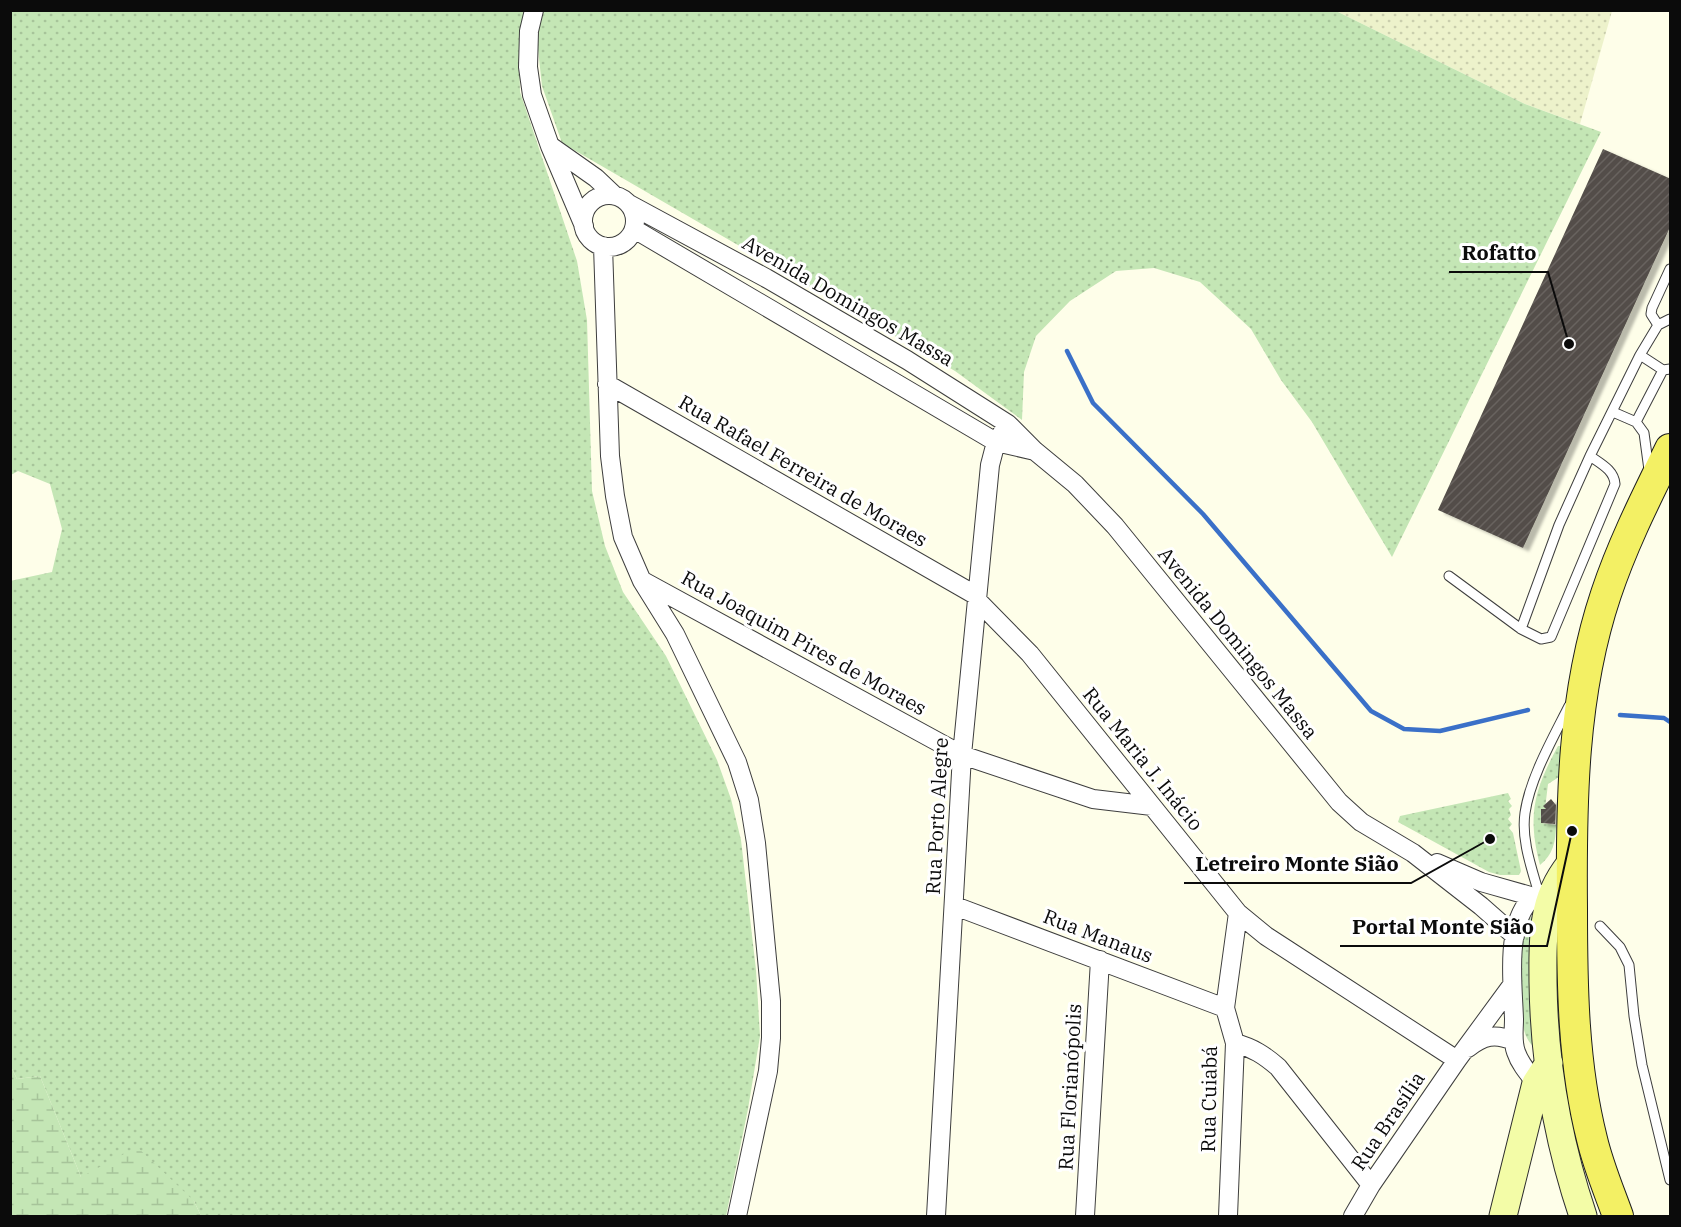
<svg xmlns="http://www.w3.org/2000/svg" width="1681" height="1227" font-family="'IBM Plex Serif',serif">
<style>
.farmland{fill:url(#farmland-dots)}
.grass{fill:url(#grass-dots)}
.wetland{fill:url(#wetland-marsh)}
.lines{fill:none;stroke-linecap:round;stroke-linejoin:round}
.stream{stroke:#3a70c8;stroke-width:4.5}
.building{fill:url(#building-hatch);filter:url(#shadow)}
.lane-casing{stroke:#3e3e3e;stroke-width:11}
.street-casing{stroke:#3e3e3e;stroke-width:20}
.secondary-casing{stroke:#2d2d2d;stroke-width:29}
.primary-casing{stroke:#1c1c1c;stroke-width:32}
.lane{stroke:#fff;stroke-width:9}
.street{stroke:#fff;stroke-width:18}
.secondary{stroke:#f3fca7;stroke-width:27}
.primary{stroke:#f3f064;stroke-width:30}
.labels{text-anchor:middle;stroke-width:6;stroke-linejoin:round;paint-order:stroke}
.street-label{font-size:20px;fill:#0b0b0b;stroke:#fff}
.leader{fill:none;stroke:#0b0b0b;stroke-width:2}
.callout-dot{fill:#0b0b0b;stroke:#fff;stroke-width:2}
.callout-label{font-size:21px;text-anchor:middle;font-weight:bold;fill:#0b0b0b;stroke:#fff;stroke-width:6;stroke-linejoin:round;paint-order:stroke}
</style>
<defs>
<pattern id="farmland-dots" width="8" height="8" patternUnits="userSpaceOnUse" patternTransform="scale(1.5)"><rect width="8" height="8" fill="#edf2cb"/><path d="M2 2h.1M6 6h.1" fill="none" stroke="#cacead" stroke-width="1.8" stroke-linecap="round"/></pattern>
<pattern id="grass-dots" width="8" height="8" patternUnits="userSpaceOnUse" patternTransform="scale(1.5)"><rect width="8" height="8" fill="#c4e6b5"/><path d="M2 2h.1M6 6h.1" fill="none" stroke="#a7c49a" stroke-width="1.8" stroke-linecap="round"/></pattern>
<pattern id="wetland-marsh" width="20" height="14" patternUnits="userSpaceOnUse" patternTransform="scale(1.5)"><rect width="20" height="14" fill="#c4e6b5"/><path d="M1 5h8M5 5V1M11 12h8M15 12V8" fill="none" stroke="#a7c49a"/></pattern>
<pattern id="building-hatch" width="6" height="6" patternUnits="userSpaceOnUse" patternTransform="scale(1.5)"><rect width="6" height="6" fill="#534e48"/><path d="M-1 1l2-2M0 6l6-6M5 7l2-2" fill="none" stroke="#67635e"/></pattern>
<filter id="shadow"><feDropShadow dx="6" dy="3.5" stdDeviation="1.5" flood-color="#0004"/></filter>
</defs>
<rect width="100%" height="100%" fill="#fefee9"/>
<!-- farmland -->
<path class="farmland" d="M1336,11H1612L1580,124L1525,104Z"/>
<!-- grass -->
<path class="grass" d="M542,10L1336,11L1525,104L1601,132L1392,557L1312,422L1281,380L1251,329L1200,282L1154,268L1116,271L1070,301L1036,336L1024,372L1022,420L955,371L562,143L542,86L537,40Z
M11,11H524L519,49L520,92L577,261L587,320L592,491L605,546L623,592L666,656L717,760L731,799L741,840L756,970L760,1036L748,1109L726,1216H201L194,1201L81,1177L40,1076L17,1079L11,1067L10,581L52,572L62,529L50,484L18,471L11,475Z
M1558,746H1562L1559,777L1548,784L1545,809H1541V823L1556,825C1556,841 1553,855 1540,865C1527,815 1534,790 1558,746Z
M1508,793L1511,799L1508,801L1512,806L1509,809L1511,815L1508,819L1512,824L1509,828L1513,833L1521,871L1519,875H1500L1489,872L1398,822L1400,816Z
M1535,913L1536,1049C1530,1044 1526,1038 1524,1030C1520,1013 1518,943 1524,928C1526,922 1531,918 1535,913Z"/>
<!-- wetland -->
<path class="wetland" d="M11,1067L17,1079L40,1076L81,1177L137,1147L194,1201L201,1216H11Z"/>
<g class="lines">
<!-- stream -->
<path class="stream" d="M1067,351L1093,403L1203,514L1371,711L1404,729L1440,731L1528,710
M1620,715L1664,718L1670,722"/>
</g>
<!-- building -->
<path class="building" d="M1603,149L1671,179V225L1523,548L1438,510Z
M1551,799L1556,805L1555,824L1541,823V809H1546L1543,806Z"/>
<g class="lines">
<defs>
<path id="lane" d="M1658,325L1651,314L1652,308L1670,269
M1640,355L1663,370L1670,369
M1613,412L1636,422L1644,433L1649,470
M1636,422L1663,370
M1449,576L1521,629L1541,639L1551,637L1615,484C1614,470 1601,464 1590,456
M1521,629L1559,525L1590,456L1640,355L1658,325L1670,319
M1539,894C1532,869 1521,840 1525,813C1530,778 1553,738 1569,706
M1600,926L1620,947L1629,965L1634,1016L1642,1065L1670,1180"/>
<path id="street" d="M534,10L529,31L528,67L532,95L550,146L584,226
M552,147L596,178L615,196
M583 221a26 26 0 1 1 52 0a26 26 0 1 1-52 0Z
M629,204L766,278L907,360L1008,424L1035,451L1075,484L1115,526L1339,802L1361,822L1413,853L1481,906L1515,936
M634,229L996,442L1035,451
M603,246L610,456L615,496L623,537L642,581L675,634L737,762L749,800L756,843L771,1001V1038L768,1071L737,1216
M607,384L977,596
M643,581L962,755L1093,799L1152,806
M977,600L1030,654L1238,913L1266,936L1457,1060
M1437,863L1481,882L1534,897
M955,906L1225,1008
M1235,1043C1253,1048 1264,1055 1278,1067L1371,1185
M1468,1048C1483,1036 1495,1033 1513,1041
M1536,1083C1528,1073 1520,1064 1516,1052C1512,1041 1514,1031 1514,1019C1513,987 1506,933 1526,905C1533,895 1543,894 1554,891
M936,1216L962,755L990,465L996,442L1008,424
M1085,1216L1100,960
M1228,1216L1235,1043L1225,1008L1238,913
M1353,1216L1371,1185L1457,1060L1512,985"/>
<path id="secondary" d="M1570,864C1558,879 1549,899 1546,918C1542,939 1543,960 1543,982C1544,1060 1558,1142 1583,1216
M1503,1216L1536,1083L1549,1063"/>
<path id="primary" d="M1618,1216C1609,1191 1598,1165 1592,1139C1573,1064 1572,986 1572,909C1571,804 1572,695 1606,594C1623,543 1647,496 1670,449"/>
</defs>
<!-- lane casing -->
<use href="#lane" class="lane-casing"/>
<!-- street casing -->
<use href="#street" class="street-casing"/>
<!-- secondary casing -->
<use href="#secondary" class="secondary-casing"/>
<!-- primary casing -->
<use href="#primary" class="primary-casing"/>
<!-- lane -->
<use href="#lane" class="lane"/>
<!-- street -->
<use href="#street" class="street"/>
<!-- secondary -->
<use href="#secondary" class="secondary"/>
<!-- primary -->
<use href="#primary" class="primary"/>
</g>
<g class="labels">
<!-- street labels -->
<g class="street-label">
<text transform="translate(848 301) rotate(30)" y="7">Avenida Domingos Massa</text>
<text transform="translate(803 471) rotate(30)" y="7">Rua Rafael Ferreira de Moraes</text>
<text transform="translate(804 643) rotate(29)" y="7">Rua Joaquim Pires de Moraes</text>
<text transform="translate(1238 643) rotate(51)" y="7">Avenida Domingos Massa</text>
<text transform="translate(1143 759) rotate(51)" y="7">Rua Maria J. Inácio</text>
<text transform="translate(937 816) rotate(-87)" y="7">Rua Porto Alegre</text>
<text transform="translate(1098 936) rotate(21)" y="7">Rua Manaus</text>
<text transform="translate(1070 1087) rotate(-87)" y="7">Rua Florianópolis</text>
<text transform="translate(1209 1099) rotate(-89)" y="7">Rua Cuiabá</text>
<text transform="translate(1388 1121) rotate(-56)" y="7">Rua Brasília</text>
</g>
</g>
<!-- callouts -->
<path class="leader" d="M1569 344L1548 272H1449M1490 839L1411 883H1184M1572 831L1547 946H1340"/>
<g class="callout-dot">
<circle cx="1569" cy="344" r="6"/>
<circle cx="1490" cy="839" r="6"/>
<circle cx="1572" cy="831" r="6"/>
</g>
<g class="callout-label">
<text x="1499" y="260">Rofatto</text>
<text x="1297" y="871">Letreiro Monte Sião</text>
<text x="1443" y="934">Portal Monte Sião</text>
</g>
<!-- border -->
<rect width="1681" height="1227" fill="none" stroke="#0b0b0b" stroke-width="24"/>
</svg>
